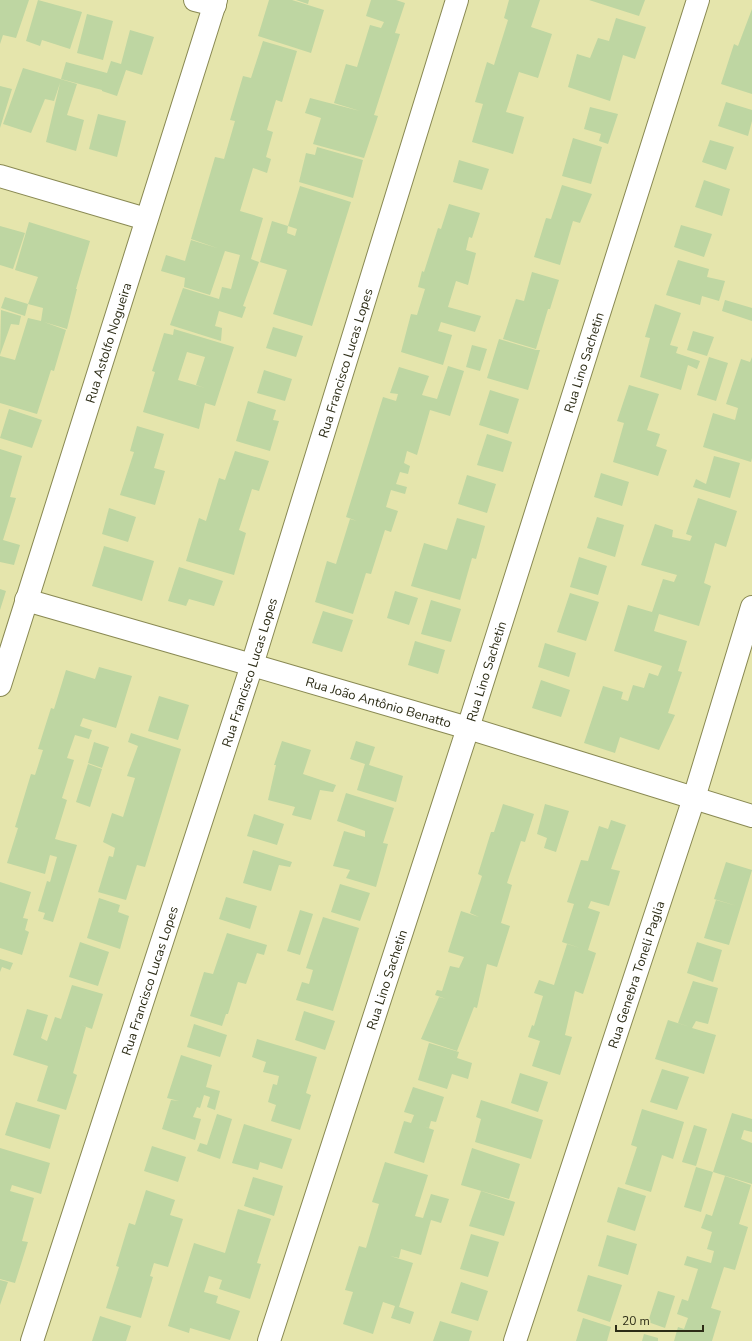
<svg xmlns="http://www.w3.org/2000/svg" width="752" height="1341" font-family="'Nunito Sans',sans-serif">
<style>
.building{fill:#bed6a2;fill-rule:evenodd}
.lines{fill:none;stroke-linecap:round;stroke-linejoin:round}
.minor-casing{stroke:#898953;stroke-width:24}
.minor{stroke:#fff;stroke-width:22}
.labels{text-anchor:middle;stroke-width:3.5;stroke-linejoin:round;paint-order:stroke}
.street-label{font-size:13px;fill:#2c2c16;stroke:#e5e5ac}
</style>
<rect width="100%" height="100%" fill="#e5e5ac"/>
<!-- building -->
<path class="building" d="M0,0H29L16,38L3,35L0,44Z
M38,0L82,12L70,49L42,40L40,46L26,41Z
M269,0H292L324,10L311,53L258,36Z
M296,0H309L308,4Z
M371,0H396L405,3L395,33L400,34L374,115L378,116L364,158L313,144L321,118L305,113L310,98L360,111L334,103L346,64L357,67L370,25L381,28L384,22L366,16Z
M509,0H540L531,27L552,34L538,78L519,72L506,112L524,117L513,154L472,142L483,104L475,102L487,62L494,65L508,20L504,18Z
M589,0H645L639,16Z
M752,9V94L721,84L734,44L738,46Z
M87,14L113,21L103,60L77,53Z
M616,18L646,27L635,59L623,55L610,101L568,87L577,54L590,58L598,38L609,41Z
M130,30L154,37L142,75L126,70L117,96L102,91V90L61,79L66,62L107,73L111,61L121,64Z
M263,41L297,51L282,102L276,100L267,130L273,132L266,157L271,159L267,173L253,168L240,211L263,218L251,259L259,262L243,306L246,307L242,318L219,311L215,326L222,328L221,341L170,325L183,288L219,299L222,287L231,289L240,255L225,251L210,295L184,287L185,278L161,271L166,255L185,261L191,240L217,248L191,239L215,157L224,159L235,121L230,120L243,76L251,78Z
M23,68L77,84L67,115L84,120L76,151L46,142L60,83L54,101L45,99L31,133L3,124Z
M0,86L12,89L0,128Z
M726,102L752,110V121L748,136L718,126Z
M590,107L618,114L608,144L599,141L601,134L584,129Z
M98,114L126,121L117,157L89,149Z
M573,138L602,147L591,184L562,176Z
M710,140L734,147L726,170L702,162Z
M317,147L363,160L353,198L299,182L306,153L315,155Z
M459,160L489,169L482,190L453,182Z
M704,180L730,189L722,216L695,207Z
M562,185L592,194L580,223L573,221L560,265L534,257L546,218L551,219Z
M300,186L351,202L312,326L273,314L287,270L260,262L272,221L288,226ZM288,226L297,229L295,236L287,233Z
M449,204L480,213L472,238L469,237L466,250L476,253L468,285L456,281L448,307L481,316L475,332L441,322L438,331L452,335L443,365L401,352L411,314L417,315L425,289L418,287L422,271L424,272L438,228L441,229Z
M29,222L90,241L76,289H77L67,329L44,322L66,330L54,371L51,370L37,414L0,403V356L15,360L28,318L41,321L43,308L28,304L38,277L15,270Z
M681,225L712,234L704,257L674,247Z
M0,226L25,233L13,269L0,265Z
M678,260L709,269L707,277L725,281L719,301L702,296L700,305L666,295Z
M532,272L559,280L550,309H548L536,349L503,339L516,299L524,301Z
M5,297L28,304L25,316L1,308Z
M725,300L752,308V321L722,311Z
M655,304L681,313L670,345L678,347L676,353L700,361L697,369L688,365L681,390L640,377L650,338L645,337Z
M1,310L21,316L19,325L11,324L0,355Z
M273,327L303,336L296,357L266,348Z
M174,329L234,347L215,406L205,403L199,429L143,412L155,372L152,371L164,333L173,335ZM187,352L205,357L196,385L205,388L178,380Z
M693,331L714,337L707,356L687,350Z
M499,339L536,350H540L528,390L487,378Z
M472,345L487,349L480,371L466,367Z
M709,357L728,363L716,401L697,395Z
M752,357V458L751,462L703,447L713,413L735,420L738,408L726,404L741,359L750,362Z
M448,366L464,371L450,416L430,410L417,455L407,451L404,463L410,466L408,474L400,472L396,484L407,487L405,494L391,490L386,507L398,511L391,532L385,530L371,574L366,573L353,614L315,602L327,561L336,564L350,519L357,521L346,517L383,397L396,401L398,394L390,393L399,367L429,376L422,395L437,399Z
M264,370L292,379L285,401L257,393Z
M629,385L659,394L647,430L660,434L656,446L667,450L658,476L613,462L624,423L617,421Z
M490,390L519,399L508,434L479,425Z
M248,401L276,410L273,420L279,421L270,451L236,441Z
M9,409L42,420L32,448L0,438Z
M137,426L164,434L154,468L165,471L155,505L120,495L134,452L130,451Z
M487,434L512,442L503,472L477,465Z
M0,449L22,456L10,497L16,498L3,540L20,545L14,565L0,562Z
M235,451L269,461L259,491L252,489L239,530L246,533L234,575L186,561L199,518L206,521L219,478L225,480Z
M714,456L740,463L730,498L693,487L696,479L706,484Z
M601,473L629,482L622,506L594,497Z
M467,475L496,484L487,513L458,504Z
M698,498L737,511L726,547L715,543L704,583L711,586L699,626L659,614L654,631L687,641L678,671L682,672L668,713L675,715L659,750L620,737L615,753L584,743L603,686L623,692L621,699L628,701L633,685L644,688L649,673L658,676L662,666L614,651L628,605L652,612L663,579L674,582L677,575L641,565L655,524L673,530L672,537L690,541L692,536L686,534Z
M109,508L136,517L128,542L102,534Z
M597,517L624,525L615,557L587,548Z
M457,518L485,526L476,559L472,558L460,600L411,586L424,543L447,550Z
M104,546L154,561L142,601L92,586Z
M579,557L607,566L598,595L570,587Z
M179,567L223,581L214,606L189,599L186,606L168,601Z
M0,589L6,591L0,610Z
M395,591L418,598L409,625L387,618Z
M570,593L599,602L586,641L557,632Z
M431,600L461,609L451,642L421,634Z
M323,611L353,620L342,652L312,643Z
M415,641L445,650L438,674L408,665Z
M545,643L576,653L569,677L538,667Z
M99,667L132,676L116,728L83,718L80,726L92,730L89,739L75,735L67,758L74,760L62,798L67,800L55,839L77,845L53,922L43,919L45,913L38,911L47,881L50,882L57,857L50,855L45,874L7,863L18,828L15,827L31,774L35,775L43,750L38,749L51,708L54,709L66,670L95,679Z
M541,680L570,690L561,717L532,708Z
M159,696L189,705L178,740L148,731Z
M131,733L181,749L145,867L137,865L126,900L98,892L109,856L113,857L115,848L103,842L112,813L123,817L135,778L127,776L138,746L128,742Z
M282,741L311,750L303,774L336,785L333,792L320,790L311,820L292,815L295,807L268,800L276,765H274Z
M356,741L375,747L369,765L403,776L396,802L357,790L365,764L350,759Z
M94,742L109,747L102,768L88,763Z
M88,764L102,769L90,807L76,802Z
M346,793L394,808L383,843L388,844L376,887L346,878L350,870L333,866L344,831L365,837V831L337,821Z
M503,804L534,814L525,842L521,841L507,883L512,885L501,923L510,926L497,967L487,964L477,1008L474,1007L457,1051L421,1039L439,997L446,999L435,995L437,990L442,991L450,966L459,968L464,957L448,952L461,911L479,917L470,913L482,876L478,874L491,832H494Z
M545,804L569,811L556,852L544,848L547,838L537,834Z
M254,814L284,824L277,845L247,836Z
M611,820L626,825L611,869L620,871L609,906L591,901L588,908L600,912L588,950L596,953L583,994L575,991L565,1035L572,1037L560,1075L532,1066L540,1041L528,1037L532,1025L534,1026L543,996L534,993L539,980L554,985L567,944L580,948L562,942L574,904L567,902L581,860L588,861L599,826L608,829Z
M253,850L292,862L290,867L279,865L271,891L243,883Z
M726,862L752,870L729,945L704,938L716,900L737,906L714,899Z
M0,882L31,892L23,918L28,919L25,930L29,932L22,955L0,948Z
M340,884L370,893L360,921L331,912Z
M226,897L257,906L250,929L219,919Z
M99,898L120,905L118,912L129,916L120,949L87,938Z
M300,910L313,914L300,955L287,951Z
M323,917L359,928L333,1011L296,1000L302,982L309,984L313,970L306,968Z
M227,933L267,945L264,955L257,953L246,984L238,982L228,1014H226L222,1026L190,1016L204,972L213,974Z
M80,942L109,952L98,986L69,977Z
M697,942L722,950L713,982L687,973Z
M0,959L13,963L10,970L2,967L0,972Z
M693,981L718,988L708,1024L696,1021L692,1028L716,1035L704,1074L655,1059L668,1020L690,1027L678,1023Z
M72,985L103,994L92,1029L81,1025L86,1027L73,1073L77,1075L66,1110L37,1101L48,1066L13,1055L27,1009L48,1015L41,1038L47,1041L55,1017L61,1019Z
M304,1011L335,1021L325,1050L295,1040Z
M194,1024L227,1035L220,1057L187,1047Z
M257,1039L317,1057L306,1093L311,1095L300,1130L271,1121L276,1105L268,1102L273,1084L277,1085L279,1076L263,1072L266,1062L252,1057Z
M429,1043L459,1052L457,1058L472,1063L468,1079L452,1074L447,1089L418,1080Z
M181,1055L212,1065L206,1087L220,1091L215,1110L207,1107L210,1097L204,1095L200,1108L197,1107L193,1117L201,1119L195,1140L162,1129L171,1100L179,1101L167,1098Z
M662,1069L689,1077L677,1110L650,1102Z
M520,1073L548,1082L538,1112L511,1103Z
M413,1087L444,1097L436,1122L431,1121L429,1128L423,1126L434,1130L424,1163L394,1153L404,1121L411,1123L414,1115L404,1112Z
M481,1100L543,1120L531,1159L475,1142L481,1119L476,1117Z
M16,1102L60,1115L50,1149L5,1135Z
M642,1109L684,1122L673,1159L662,1155L651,1192L625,1184L637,1147L631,1145Z
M732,1113L752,1119V1132L744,1130L741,1139L752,1143V1184L713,1172Z
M217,1114L232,1119L220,1159L197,1151L200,1143L207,1145Z
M244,1124L292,1139L282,1169L260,1162L258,1170L232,1163Z
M694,1125L707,1129L696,1166L682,1162Z
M152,1146L186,1157L178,1182L144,1171Z
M0,1148L50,1163L41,1194L12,1185L10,1191L34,1198L22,1241L28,1242L15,1283L0,1279Z
M472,1148L520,1164L509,1199L461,1185Z
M385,1162L428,1175L415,1216L423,1218L431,1194L449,1199L441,1223L431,1220L421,1255L401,1249L399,1258L390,1256L413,1263L399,1307L414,1312L410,1324L391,1318L395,1306L383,1302L373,1334L343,1324L353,1292L345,1290L359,1246L366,1248L379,1204L372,1202Z
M696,1167L713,1172L701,1212L684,1207Z
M725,1176L751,1185L739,1224L748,1227L735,1270L724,1267L711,1308L721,1311L712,1341H674L678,1327L684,1329L688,1318L677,1314L682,1299L688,1301L698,1269L684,1265L687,1256L711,1263L714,1251L707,1249L712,1232L701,1228L706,1214L712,1216Z
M253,1177L283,1186L274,1216L244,1206Z
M618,1187L646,1196L635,1231L607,1222Z
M146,1190L175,1200L170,1215L183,1219L168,1267L154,1263L150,1276L153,1277L141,1318L106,1308L119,1267L116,1266L129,1223L135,1225Z
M481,1191L515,1202L504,1236L469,1226Z
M238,1209L271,1219L257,1263L261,1264L250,1299L219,1289L222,1280L209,1276L204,1292L218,1296L216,1303L240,1311L230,1340L190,1328L189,1333L168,1326L194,1243L225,1253Z
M471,1234L499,1242L488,1277L460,1269Z
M607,1235L637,1244L628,1275L598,1266Z
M588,1275L622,1285L610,1322L577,1311Z
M0,1280L8,1282L0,1305Z
M461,1282L488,1291L478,1321L451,1313Z
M658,1291L675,1296L665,1328L648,1322Z
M100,1316L131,1326L126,1341H92Z
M583,1318L611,1327L607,1341H576Z
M440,1321L472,1331L469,1341H433Z
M644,1334L658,1338V1341H642Z"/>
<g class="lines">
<defs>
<g id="minor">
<path d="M195,0L215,5"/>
<path d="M0,176L146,219"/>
<path id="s1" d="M26,600L252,665L468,728L752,816"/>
<path id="s2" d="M0,685L216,0"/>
<path id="s3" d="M32,1341L252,665L457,0"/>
<path id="s4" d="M269,1341L468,728L698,0"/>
<path id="s5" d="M515,1341L694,798L752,607"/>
</g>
</defs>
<!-- minor casing -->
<use href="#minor" class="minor-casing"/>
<!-- minor -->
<use href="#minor" class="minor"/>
</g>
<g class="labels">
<!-- street labels -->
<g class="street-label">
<text dy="5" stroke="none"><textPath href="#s2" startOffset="359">Rua Astolfo Nogueira</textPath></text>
<text dy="5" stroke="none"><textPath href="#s3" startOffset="1027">Rua Francisco Lucas Lopes</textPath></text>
<text dy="5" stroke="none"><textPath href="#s4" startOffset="1028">Rua Lino Sachetin</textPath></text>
<text dy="5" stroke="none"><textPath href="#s4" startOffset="704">Rua Lino Sachetin</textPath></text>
<text dy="5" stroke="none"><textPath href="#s3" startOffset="703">Rua Francisco Lucas Lopes</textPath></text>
<text dy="5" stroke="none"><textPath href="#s1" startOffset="367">Rua João Antônio Benatto</textPath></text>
<text dy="5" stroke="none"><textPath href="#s5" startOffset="386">Rua Genebra Toneli Paglia</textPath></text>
<text dy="5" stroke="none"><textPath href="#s3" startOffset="379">Rua Francisco Lucas Lopes</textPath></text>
<text dy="5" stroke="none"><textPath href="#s4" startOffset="380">Rua Lino Sachetin</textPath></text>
</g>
</g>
<!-- scale -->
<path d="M616 1325v6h87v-6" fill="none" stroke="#2c2c16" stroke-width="2"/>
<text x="622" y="1325" font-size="12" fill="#2c2c16" stroke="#e5e5ac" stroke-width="3" paint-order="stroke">20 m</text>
</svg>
